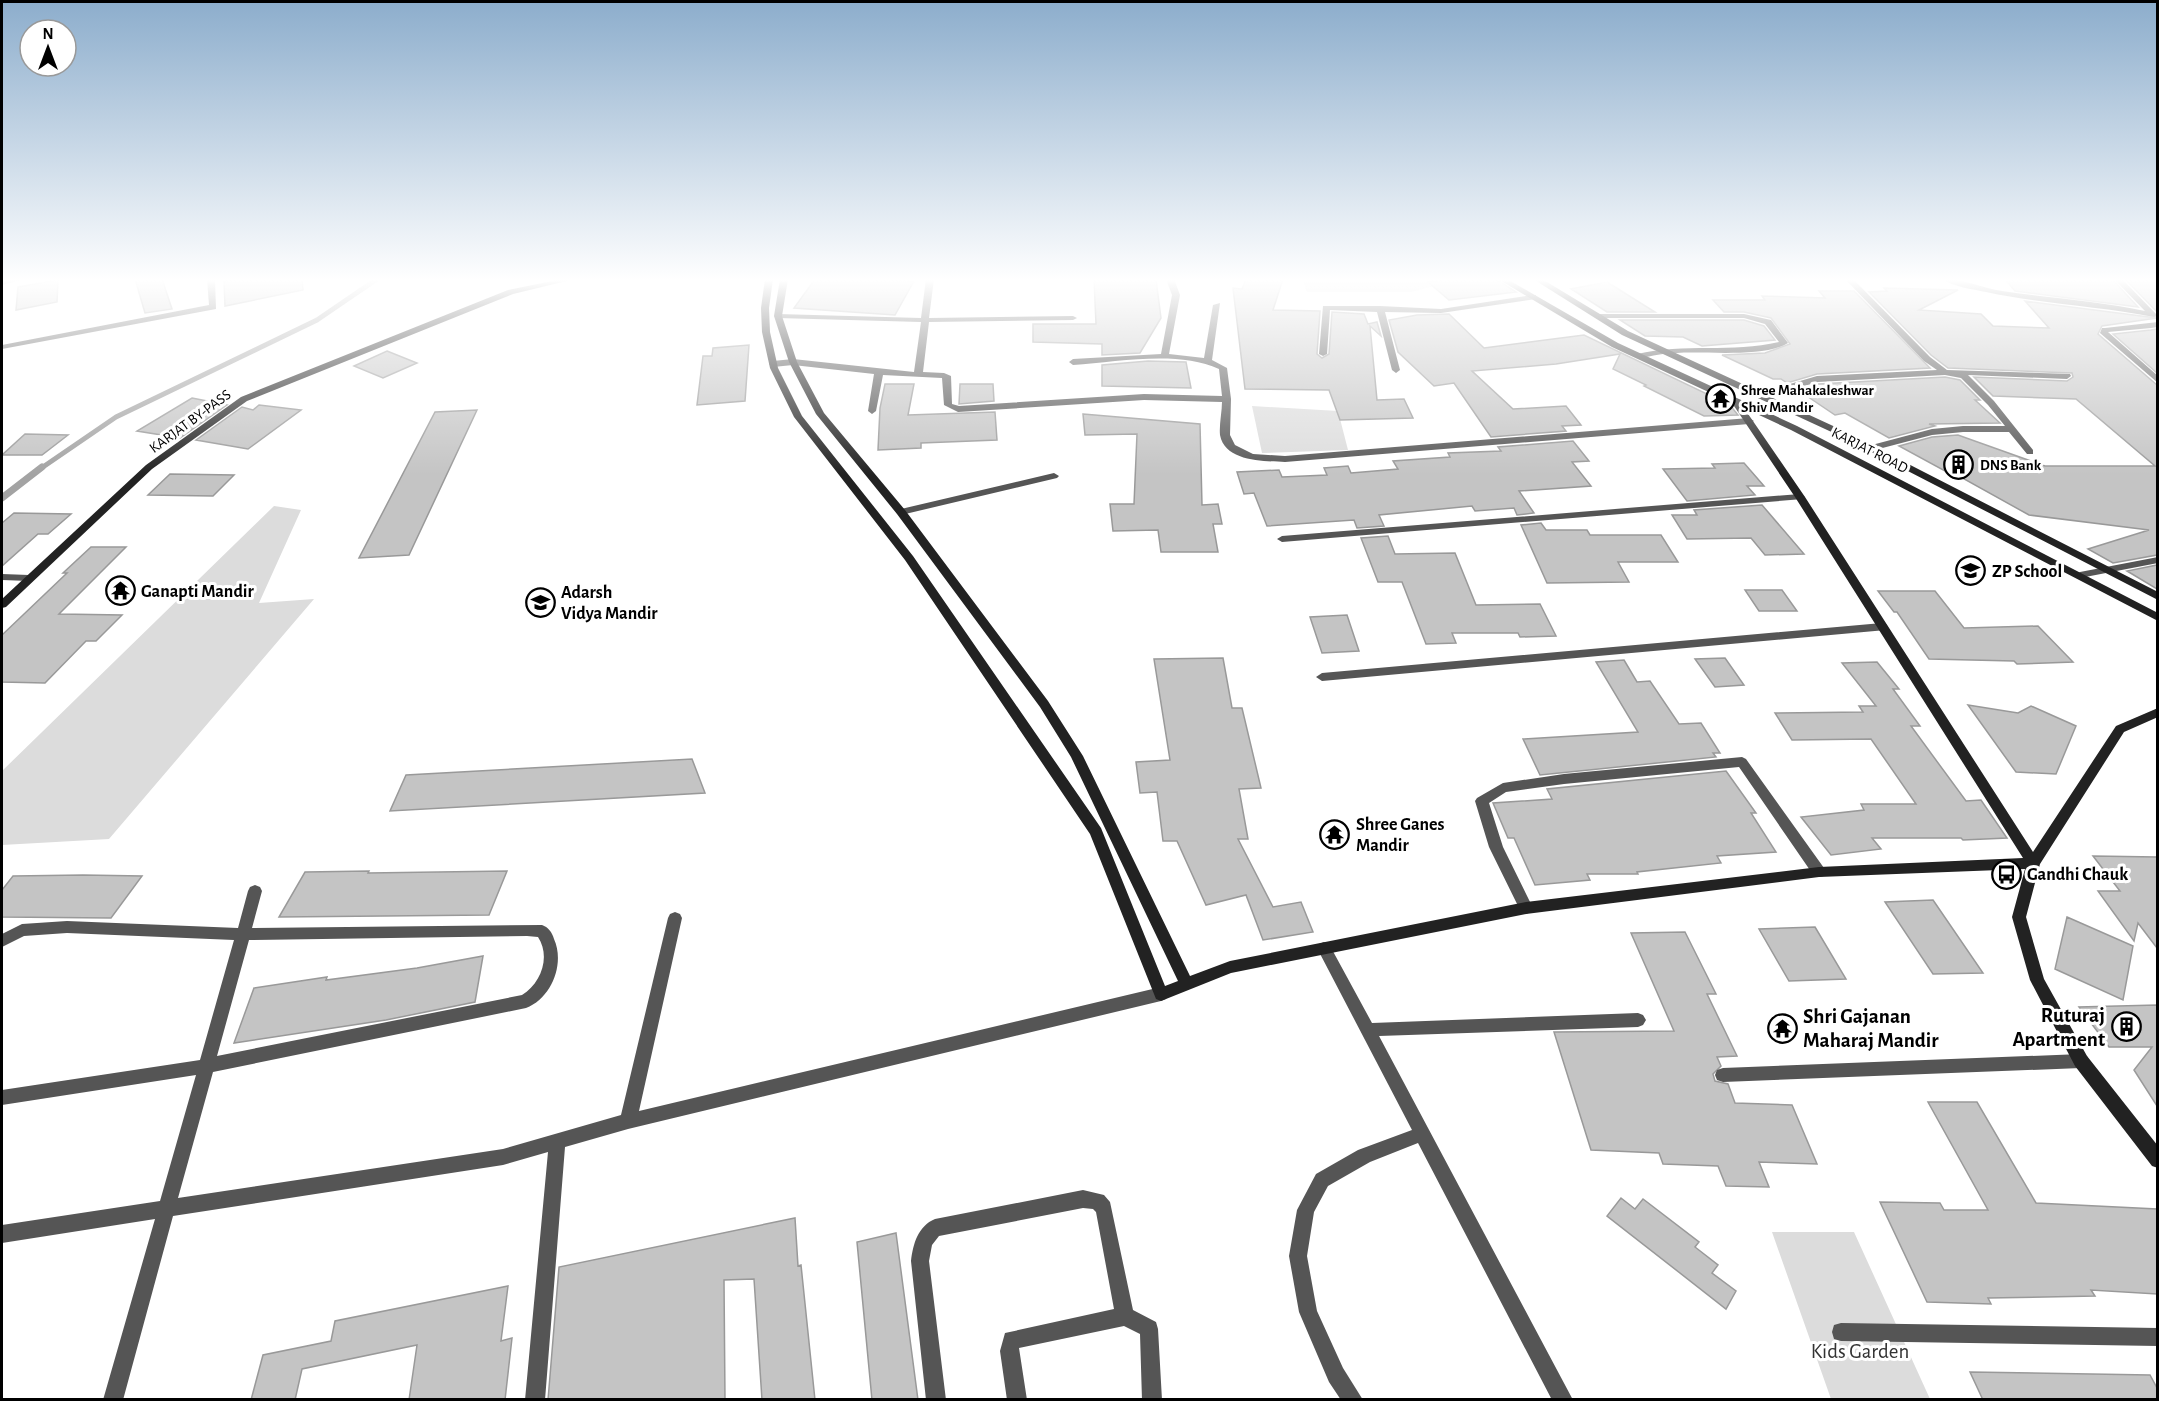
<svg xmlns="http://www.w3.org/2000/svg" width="2159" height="1401" font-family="'Alegreya Sans',sans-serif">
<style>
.green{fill:#dcdcdc}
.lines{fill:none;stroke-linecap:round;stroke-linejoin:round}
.stream-far1{stroke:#a3a3a3;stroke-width:5}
.stream{stroke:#a3a3a3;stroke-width:7}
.building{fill:#c4c4c4;stroke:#999;stroke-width:1.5}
.street{fill:#555;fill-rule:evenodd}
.secondary{fill:#222;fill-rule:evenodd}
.labels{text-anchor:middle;stroke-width:6;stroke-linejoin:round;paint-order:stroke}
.far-poi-label{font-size:15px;font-weight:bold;fill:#000;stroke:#fff;text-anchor:start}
.far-street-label{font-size:15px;fill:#000;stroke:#fff}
.poi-label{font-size:18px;font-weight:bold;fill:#000;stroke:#fff;text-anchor:start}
.near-poi-label{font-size:21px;font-weight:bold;fill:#000;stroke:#fff;text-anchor:end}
.near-park-label{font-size:21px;fill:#333;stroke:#fff}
</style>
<rect width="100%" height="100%" fill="#fff"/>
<!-- green -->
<path class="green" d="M1302,279H1462L1411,292H1307Z
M1252,406L1338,411L1348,450L1262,453Z
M274,506L301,510L259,603L314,599L109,839L2,845V771Z
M1772,1232H1854L1930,1399H1831Z"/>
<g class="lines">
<!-- stream-far1 -->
<path class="stream-far1" d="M40,469L116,417L317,320L377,279"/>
<!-- stream -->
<path class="stream" d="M2,498L42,467"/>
</g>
<!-- building -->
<path class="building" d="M135,279H162L172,309L145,313Z
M238,279H302L303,290L225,306L224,281Z
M815,279H872L914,281L895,315L794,308Z
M1094,279H1156L1161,318L1140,353L1102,355V344L1033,342V324H1096Z
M1246,279H1283L1273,310L1320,311L1317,354L1322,358L1329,354L1332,312L1364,314L1368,324L1377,322L1381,336L1370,326L1377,400L1404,399L1413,418L1340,420L1329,390L1245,389L1233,288L1242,289Z
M1450,279H1496L1516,292L1449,300L1428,282Z
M2005,279H2112L2138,307L2015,291Z
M2125,279H2157V312Z
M58,280L57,302L16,310L18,287Z
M1607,282L1655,312H1607L1571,289Z
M1884,288L1958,290L1919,310L1981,314L1993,326L2049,328L2025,301L2157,318L2102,326L2098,334L2157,385V555L2113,563L2088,549L2149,530L2029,515L1959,476L1956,477L1899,446L1932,437L1958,435L2045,466H2155L2076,399L1993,396L1974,377L2067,381L2073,377L2072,373L1948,368L1931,355L1869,292L1887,291Z
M1819,291H1854L1930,368L1817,374L1787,383L1781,379H1773L1722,355L1765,353L1790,344L1771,318L1744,312H1724L1713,300H1765L1762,296L1825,298Z
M1449,314L1484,348L1584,335L1730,405L1738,415L1704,416L1644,386L1646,385L1613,369L1620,354L1556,364L1472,371L1513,409L1566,406L1581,425L1562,426L1566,431L1491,437L1454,383L1434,386L1398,352L1389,320L1417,315Z
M1620,320H1744L1764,326L1775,340L1702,346L1683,337L1645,336Z
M2157,329V373L2113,334L2151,330Z
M749,345L745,401L697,405L703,356H712L713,348Z
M387,351L417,363L383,378L354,366Z
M1148,361L1186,362L1191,388L1102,386V365Z
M1945,377L1960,380L1980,400H1975L2000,423L1929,424L1935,426L1889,438L1845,413L1835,415L1798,390L1818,384Z
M885,384H914L908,415L995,412L997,440L921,443V448L878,450L880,408Z
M960,384H993L994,401L959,404Z
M192,398L227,405L180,438L137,431Z
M259,405L301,410L248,449L196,440L242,407L253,410Z
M477,410L409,555L359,558L435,412Z
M1083,414L1200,424L1202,505L1218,504L1222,524H1213L1218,552H1161L1158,530L1113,531L1110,504H1134L1137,434L1085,435Z
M25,434L68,435L42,455H2Z
M1573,441L1589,461L1572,462L1591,486L1519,491L1534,513L1517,515L1514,508L1475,511L1472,506L1379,515L1384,526L1357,528L1354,520L1267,526L1254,493L1244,494L1237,472L1279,470L1282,477L1327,475L1324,468L1348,466L1351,473L1398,469L1393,461L1450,457L1448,453L1501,451L1498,447Z
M1744,463L1764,486H1747L1755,495L1687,501L1663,469L1715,468L1712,464Z
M170,474L234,475L213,496L148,495Z
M1762,505L1804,554L1765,555L1751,538L1687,539L1672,515H1697L1694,510Z
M14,513L71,514L48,534H38L2,566V523Z
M1541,523L1546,530H1587L1590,535H1661L1678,562H1618L1629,582L1547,583L1521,525Z
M1388,536L1395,554L1455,553L1476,605L1540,604L1556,636L1520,637L1518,633H1452L1456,643L1426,644L1402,582H1378L1361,538Z
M91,547H126L59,614L122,615L96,641H86L45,683L2,682V635L67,573H63Z
M2157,565V589L2127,571Z
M1745,590H1782L1797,611H1759Z
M1878,591H1935L1964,628L2038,626L2073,662L2017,664L2014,661L1929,659L1897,612H1894Z
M1347,615L1359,651L1322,653L1310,617Z
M1223,658L1232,708H1242L1261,788L1239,789L1248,839H1238L1273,907L1301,902L1313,932L1263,940L1246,895L1206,905L1177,841H1163L1157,792L1140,793L1136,762L1170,760L1154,659Z
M1725,658L1744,685L1715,687L1695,659Z
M1624,660L1637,682L1650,681L1679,724L1701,723L1720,753H1713L1716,757L1540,775L1523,739L1638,732L1596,662Z
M1877,662L1899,689H1893L1920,726H1911L1966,801L1981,800L2007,838L1963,840L1961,838H1872L1881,849L1831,855L1801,817L1864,810L1861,804H1916L1871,739L1792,740L1775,713L1863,712L1859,706H1876L1842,663Z
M1968,705L2018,713L2031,706L2076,726L2056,774L2016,772Z
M692,759L705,793L390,811L406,775Z
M1726,771L1756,813H1751L1776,852L1717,856L1721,863L1637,872L1638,874H1587L1590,880L1535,885L1514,838H1508L1493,803L1552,799L1547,789Z
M2093,856L2157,857V948L2138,923L2134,941L2098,891H2120Z
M369,871L368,873L507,871L489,915L279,917L305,872Z
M83,875L142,876L111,918L2,917V890L13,876Z
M1933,900L1983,973L1933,974L1885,902Z
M2067,917L2133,946L2123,1000L2055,969Z
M1815,927L1846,979L1789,981L1759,929Z
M1685,932L1716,994H1707L1737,1056L1717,1057L1721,1066L1713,1074L1715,1081L1728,1084L1735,1103L1792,1105L1817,1164L1759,1162L1769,1187L1726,1186L1718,1166L1663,1164L1659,1153L1591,1150L1554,1032L1674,1031L1631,933Z
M483,956L475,1002L386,1020L234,1043L254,988L327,977L326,980L417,968Z
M2157,1005V1106L2134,1070L2152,1047H2109L2079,1007Z
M1928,1102H1977L2036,1203L2157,1209V1294L2091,1290L2095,1296L1988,1298L1991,1304L1927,1302L1880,1202L1940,1203L1944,1210H1988Z
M1621,1198L1635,1209L1643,1199L1699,1242L1695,1247L1718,1265L1712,1273L1736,1291L1726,1309L1607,1216Z
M795,1218L798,1266L801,1265L815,1400H762L754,1279L724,1280L725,1400H548L559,1267Z
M896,1233L918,1400H872L857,1242Z
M508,1286L501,1341L512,1338L505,1400H409L417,1345L302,1369L295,1400H251L263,1355L331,1341L335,1321Z
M1970,1372L2150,1375L2157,1388V1400H1983Z"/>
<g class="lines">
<!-- street -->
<path class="street" d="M11,279H24L2,285V281Z
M207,279H215L216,309L2,349V345L209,305Z
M926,279H934L929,318L1073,316L1077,318L1073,320L929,322L923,372L944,373L951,376L952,404L959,406L1144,394L1222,396L1219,369C1178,350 1118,362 1073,365L1069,362L1073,359L1161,354L1172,295L1166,279H1174L1180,295L1169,354L1204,358L1213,305L1220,303L1212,360L1227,368L1231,399L1230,435L1235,445L1253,454L1285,456L1749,418L1754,421L1749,424L1285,462C1264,461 1225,462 1220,435C1219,425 1222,412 1222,402L1144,400L958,412L944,405L942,378L883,375L876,411L872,414L868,411L874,374L793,365L773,367L769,364L773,361L793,359L914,372L921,322L778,318L774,316L778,314L921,318Z
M1845,279H1853L1930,357L1947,370L2070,374L2071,376L2067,379L1968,375L1994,401L2033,450V454H2027L2009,432H1963L1932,435L1871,451L1868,450V446L1932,429L1963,426H2005L1988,405L1961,378L1945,375L1818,382L1762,398H1756V394L1817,376L1937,370L1924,361Z
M1942,279C1962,278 1982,288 2002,291C2049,298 2098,301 2145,311L2114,279H2122L2158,316L2154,317C2098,306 2041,304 1986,292C1972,289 1954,287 1942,279Z
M1533,295H1536V299L1441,313L1385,312L1400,370L1396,373L1392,370L1377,312L1330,310L1327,354L1323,356L1319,354L1323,306H1380L1441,309Z
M1595,314H1744L1771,320L1788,343C1764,358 1706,351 1677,353C1664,353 1652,356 1640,358H1637V354C1684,343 1732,353 1779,342L1765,324L1744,318H1598L1594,316Z
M2158,322V327L2151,328L2108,332L2158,376V383L2100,333L2102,328H2105Z
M1054,473L1059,476L1057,478L901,515L896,512L901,509Z
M1800,494L1805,497L1803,499L1282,542L1277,539L1282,536Z
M2158,557V563L2080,578L2075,575L2080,572Z
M2,574L29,575L34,578L29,581L2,580Z
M1882,623L1886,624L1888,627L1886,630L1322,681L1316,677L1322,673Z
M1742,757L1746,759L1824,868L1826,872L1824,876L1819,877L1814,876L1739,767L1564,784L1506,792L1489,803L1503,847L1533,908L1531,912L1526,914L1521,912L1489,847L1475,801L1477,798L1503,783L1564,774Z
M255,885L260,887L262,891L252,928L542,925C548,927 552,932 554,939C565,963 552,998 526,1008L213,1072L178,1198L503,1149L621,1115L668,918L670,914L675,912L680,914L682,918L639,1111L1161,987L1166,989L1169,994L1166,999L1161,1001L628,1129L565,1147L545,1400H525L548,1152L503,1165L173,1216L123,1400H103L155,1219L2,1243V1225L160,1201L196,1075L2,1105V1090L200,1060L234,940L67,933L24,936L2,947V934L22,924L67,921L238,928L248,891L250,887ZM527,936L538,937C551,957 541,983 522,995L217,1056L249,940Z
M1324,942L1329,944L1372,1023L1638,1013L1643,1015L1646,1020L1643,1025L1638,1027L1379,1036L1573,1400H1552L1418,1143L1370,1162L1328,1186L1314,1212L1307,1256L1317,1311L1343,1368L1363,1400H1341L1329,1382L1299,1312L1289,1256L1297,1210L1316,1174L1358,1150L1412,1130L1317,948L1319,944Z
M2081,1054L2087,1056L2089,1061L2087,1066L2081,1068L1723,1082L1717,1080L1715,1075L1717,1070L1723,1068Z
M1083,1190L1104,1195L1110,1202L1133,1310L1156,1322L1158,1329L1162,1400H1142L1140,1334L1124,1326L1019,1348L1027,1400H1007L1000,1351L1005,1333L1114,1309L1096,1212L1093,1209L1083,1208L939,1236L932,1245L929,1261L946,1400H926L911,1261C913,1244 918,1226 935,1219Z
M1841,1323L2158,1328V1346L1841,1341L1834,1339L1832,1332L1834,1325Z"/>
<!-- secondary -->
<path class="secondary" d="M562,279H575L513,294L247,401L152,469L6,607L2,608V599L146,465L241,397L508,290Z
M765,279H773L769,308L770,332L778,368L802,416L913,556L1101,828L1165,986L1178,981L1071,757L1040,707L897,514L816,414L789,362L774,316L780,279H788L782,316L797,362L824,413L905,510L1048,701L1083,756L1190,976L1230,961L1526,902L1819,867L2023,858L1795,497L1732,403L1612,347L1498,279H1507L1618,343L1797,426L2158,613V621L1791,430L1744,408L1805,497L2033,852L2116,726L2158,708V717L2124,732L2040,864L2026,917L2044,979L2087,1056L2158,1146V1168L2152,1166L2075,1066L2030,980L2012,917L2025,869L1819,877L1526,914L1231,973L1161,1001L1156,999L1090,834L905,560L794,417L770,368L762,332L761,308Z
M1533,279H1542L1628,331L1844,431L2158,592V600L1838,435L1622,335Z"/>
</g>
<!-- sky -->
<linearGradient id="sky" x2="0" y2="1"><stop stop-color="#8cadcc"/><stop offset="0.59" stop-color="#fff"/><stop offset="1" stop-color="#fff" stop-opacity="0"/></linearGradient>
<rect width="2159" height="475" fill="url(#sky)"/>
<!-- icons -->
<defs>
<symbol id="temple-ring" viewBox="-11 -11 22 22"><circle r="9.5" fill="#fff" stroke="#000" stroke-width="1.5"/><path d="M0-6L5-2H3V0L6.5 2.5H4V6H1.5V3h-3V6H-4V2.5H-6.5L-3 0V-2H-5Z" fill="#000"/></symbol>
<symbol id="building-ring" viewBox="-11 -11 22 22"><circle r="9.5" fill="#fff" stroke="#000" stroke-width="1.5"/><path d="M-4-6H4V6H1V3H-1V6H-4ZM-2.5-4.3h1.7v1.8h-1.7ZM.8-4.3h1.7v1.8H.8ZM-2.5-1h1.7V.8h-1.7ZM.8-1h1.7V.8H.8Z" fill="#000"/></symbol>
<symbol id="school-ring" viewBox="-11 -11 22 22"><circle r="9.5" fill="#fff" stroke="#000" stroke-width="1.5"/><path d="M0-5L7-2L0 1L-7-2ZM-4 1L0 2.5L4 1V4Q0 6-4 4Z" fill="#000"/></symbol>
<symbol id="bus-ring" viewBox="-11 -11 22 22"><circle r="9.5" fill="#fff" stroke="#000" stroke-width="1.5"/><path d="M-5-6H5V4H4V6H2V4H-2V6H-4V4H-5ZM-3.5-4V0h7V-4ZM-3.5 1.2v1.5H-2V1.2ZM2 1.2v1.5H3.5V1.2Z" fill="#000"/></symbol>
</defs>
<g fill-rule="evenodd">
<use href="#temple-ring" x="1704" y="382" width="33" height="33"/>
<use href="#building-ring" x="1942" y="448" width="33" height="33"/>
<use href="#school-ring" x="1954" y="554" width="33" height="33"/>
<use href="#temple-ring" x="104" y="574" width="33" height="33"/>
<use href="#school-ring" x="524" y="586" width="33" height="33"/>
<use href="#temple-ring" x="1318" y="818" width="33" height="33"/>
<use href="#bus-ring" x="1990" y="858" width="33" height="33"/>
<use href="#building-ring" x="2110" y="1010" width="33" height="33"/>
<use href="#temple-ring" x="1766" y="1012" width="33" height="33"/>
</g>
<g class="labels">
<!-- far-poi labels -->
<g class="far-poi-label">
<text x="1741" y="395">Shree Mahakaleshwar<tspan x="1741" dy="17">Shiv Mandir</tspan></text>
<text x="1980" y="470">DNS Bank</text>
</g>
<!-- far-street labels -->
<g class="far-street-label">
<text transform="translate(190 421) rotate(-36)" y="5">KARJAT BY-PASS</text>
<text transform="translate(1870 450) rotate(27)" y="5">KARJAT ROAD</text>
</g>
<!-- poi labels -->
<g class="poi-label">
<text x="1992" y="577">ZP School</text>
<text x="141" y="597">Ganapti Mandir</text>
<text x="561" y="598">Adarsh<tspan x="561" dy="21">Vidya Mandir</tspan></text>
<text x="1356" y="830">Shree Ganes<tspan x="1356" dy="21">Mandir</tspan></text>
<text x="2027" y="880">Gandhi Chauk</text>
</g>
<!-- near-poi labels -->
<g class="near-poi-label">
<text x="2105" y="1022">Ruturaj<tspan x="2105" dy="24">Apartment</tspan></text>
<text x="1803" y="1023" text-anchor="start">Shri Gajanan<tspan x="1803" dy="24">Maharaj Mandir</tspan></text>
</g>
<!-- near-park labels -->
<g class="near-park-label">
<text x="1860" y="1358">Kids Garden</text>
</g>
</g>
<!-- border -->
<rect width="2159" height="1401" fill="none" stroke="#000000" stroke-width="6"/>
<!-- north arrow -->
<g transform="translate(48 48)"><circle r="28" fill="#ffffff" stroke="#999999" stroke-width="1.5"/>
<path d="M0-4.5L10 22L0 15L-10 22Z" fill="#000000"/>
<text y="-9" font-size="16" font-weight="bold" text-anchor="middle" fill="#000000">N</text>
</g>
</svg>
